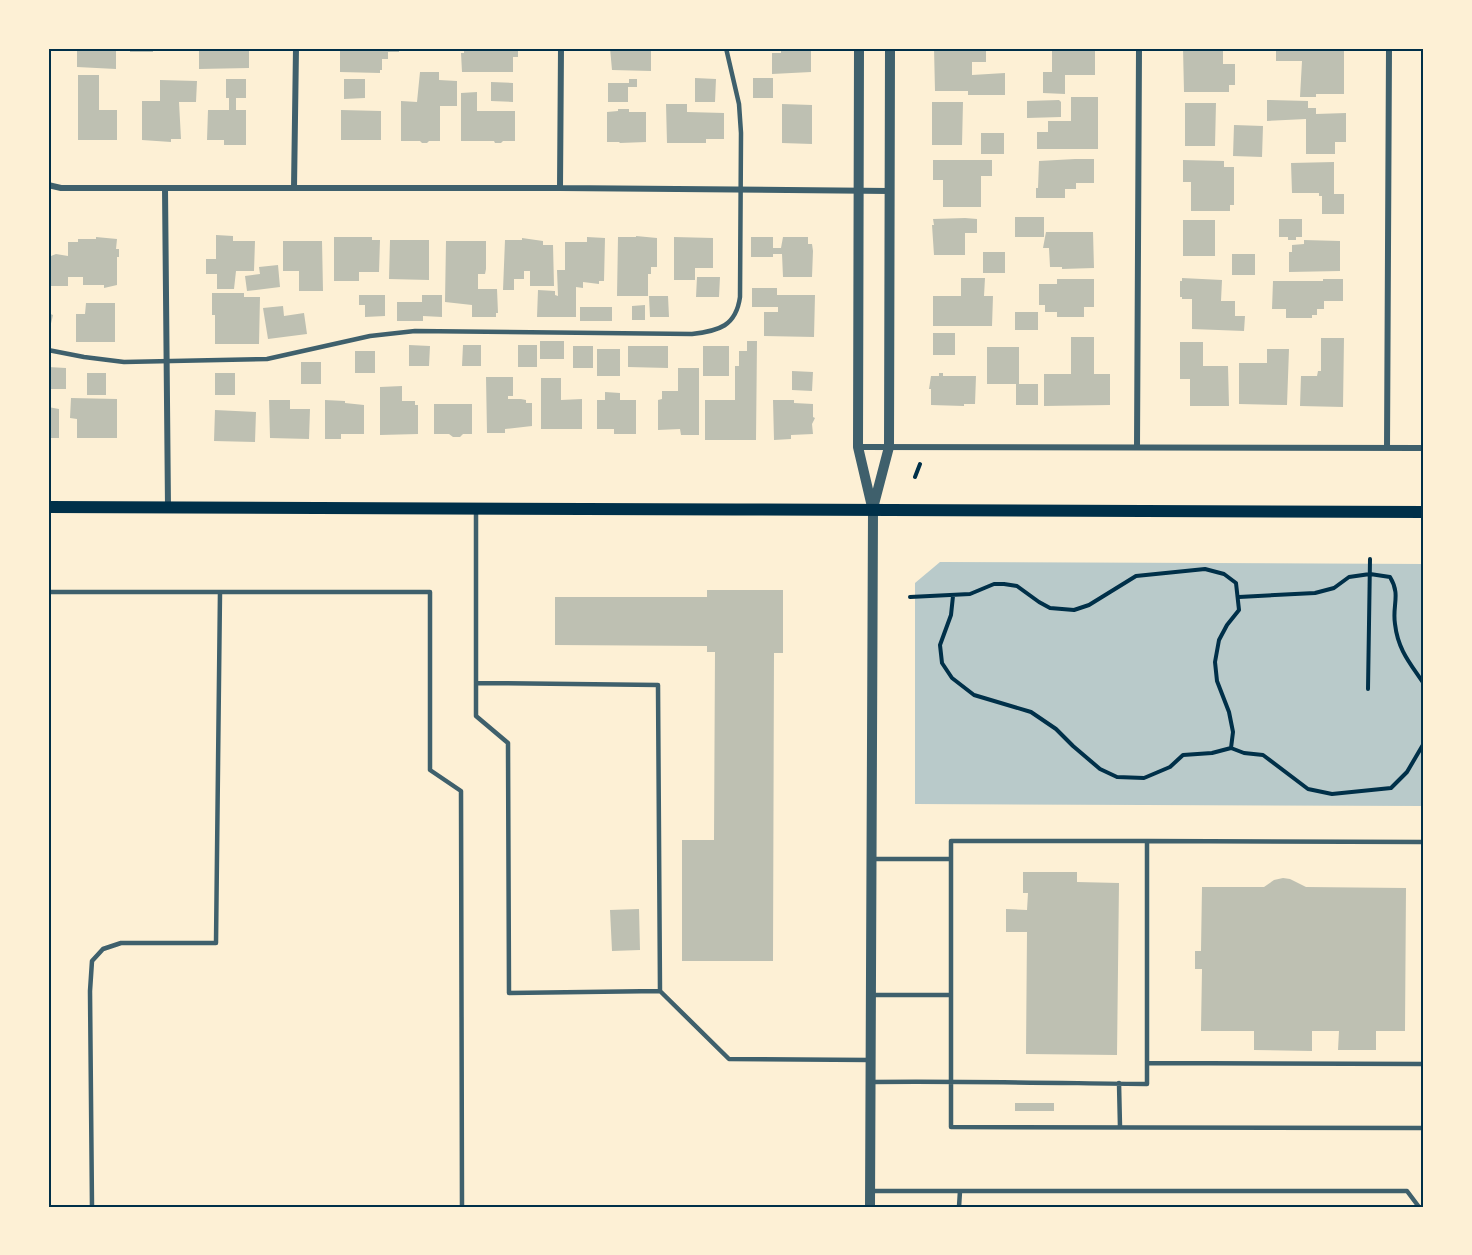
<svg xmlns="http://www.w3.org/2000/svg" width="1472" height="1255" font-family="Arial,sans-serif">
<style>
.green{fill:#b9caca}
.building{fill:#bec0b2}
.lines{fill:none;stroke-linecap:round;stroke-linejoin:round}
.path{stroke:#003049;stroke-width:4}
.service{stroke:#3f606c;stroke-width:4.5}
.minor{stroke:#3f606c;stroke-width:6}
.tertiary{stroke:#3f606c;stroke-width:10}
.secondary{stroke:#003049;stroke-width:12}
.neatline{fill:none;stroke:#003049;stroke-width:2}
</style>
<rect width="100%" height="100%" fill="#fdf0d5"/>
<!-- green -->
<path class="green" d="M940,562L1424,564V806L915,804V583Z"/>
<!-- building -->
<path class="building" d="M77,48H116V69L77,67Z
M130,48H153V52H130Z
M199,48H249V68L199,69Z
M340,48H399V52H388V59H382V70H380V73L340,72Z
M464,48H518V57H513V72H462L461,53H464Z
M610,48L651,50V71L612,70Z
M781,48H811V72L772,74V53H781Z
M934,48H986V62H972V75L1005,73V95H968V91H935Z
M1052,48H1095V75H1065V94L1043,93V72H1052Z
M1183,48H1223V64H1235V85H1229V92H1184Z
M1276,48H1344V94H1316V97H1300L1302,61H1276Z
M420,72H439V80L457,81V106H440V141H429L427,143H422L420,141H401V101L417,102Z
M78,75H99V110H117V140H78Z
M695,78L716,79L715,102H695Z
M753,78H773V98H753Z
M226,79H246V98H236V110H246V145H224V140H207L208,110H229V98H226Z
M344,79H365V98L344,99Z
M629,79H637V87H628V102H608V83H629Z
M160,80L197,81L196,102H179L181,139H171V142L142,140V101H160Z
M491,82L513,83V102L491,101Z
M477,92V111H515V141H503L501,143H495L494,141H461V93Z
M1071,97H1098V149H1037V132H1048V121H1071Z
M1059,100L1061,102V117L1027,118V101Z
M1267,100L1308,101V108H1316V114L1346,113V142H1335V154H1306V119L1267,121Z
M932,102H963L962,145H932Z
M1185,103H1216L1215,146H1185Z
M666,104H687V112L724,113V139H706V143H667Z
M782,104L812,105V144L782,143Z
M618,109H629V112H646V142L620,143L619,142H607V112L618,111Z
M341,110L381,111V140H341Z
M1234,125L1263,126L1262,157L1233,156Z
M981,133H1004V154H981Z
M1075,159H1094V183H1076V189H1065V198H1036V188H1038L1039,161Z
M933,160H992V176H981V207H943V180H933Z
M1183,160L1224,161V167H1234V205H1230V211H1191V182H1183Z
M1334,162V194H1344V214H1322V196H1319V193H1292L1291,163Z
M1015,217H1044V237H1015Z
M965,218L977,219V233H965V255H934L932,225H934L933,219Z
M1279,219H1302V237H1296V240H1288V237H1279Z
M1183,220H1215V256H1183Z
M1046,232H1093L1094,268L1062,269V267H1050L1049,248H1043Z
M216,235L233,236V241H255L254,271H236L234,289H217V274H206V259H216Z
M636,236L657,238V267H651V274H648V296H617L618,237H636Z
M96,237L117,239L116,249H119V257H117V285L104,288V285H83V277H68V286H51V256L56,254L68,256V242H78V239H96Z
M334,237H372V240H380L379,272H359V281H334Z
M587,237L605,238L604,281H599V284L583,282V288L576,287V317H537L538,290L555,291V295L558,296L557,270H565V242H587Z
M674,237L713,238V268H695V280H674Z
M751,237H773V248H781L783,237H808V244H812L813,251L812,277H783L782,254H773V257H751Z
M522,238L543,241V245H553L554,286H530V271H524V279H514V290H503L505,240H522Z
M390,240H429V280L389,279Z
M1304,240L1340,241V271L1289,272V252H1292V245L1304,244Z
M283,241H322L323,291H299V271H283Z
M446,241H486V269L485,274H478V289H497L498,313H496V317H472V305L445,302Z
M983,252H1005V273H983Z
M1232,254H1255V275H1232Z
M278,265L280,287L247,291L245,276L260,274L259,267Z
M697,277H720L719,297H696Z
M961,278H985L984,296H993L992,326H933V296H961Z
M1182,278L1222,280L1221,301H1235V316H1245L1244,331L1192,329V299H1182V297H1180V281H1182Z
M1057,279H1094V307H1084V317H1057V312H1045V305H1039V284H1057Z
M1323,279H1343V301H1324V309H1317V315H1312V318H1286V309H1272L1273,281H1323Z
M752,288H777V295H815L814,337L764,336V312H778V307H752Z
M212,293H244V297H260L259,344H215V315H212Z
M359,295H385V316L365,317V305H359Z
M422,295H442V317L423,316V321H397V302H422Z
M649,296H668L669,317H650Z
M86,303H115V342H76V314H85Z
M645,305V320H632V306Z
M283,306L284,316L304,313L307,334L268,339L263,308Z
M580,307H612V321H580Z
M1015,312H1038V330H1015Z
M48,313L53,315L49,332H48Z
M933,333H955V355H933Z
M1071,337H1094V374H1110V405L1044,406V374H1071Z
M1321,338H1344L1343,407L1300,406L1301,376H1317L1318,371H1321Z
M540,341H564V359H540Z
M747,341H757L756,440H705V400H735V366H739V351H747Z
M1180,342H1203V366H1228L1229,406H1190V379H1180Z
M409,345L430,346L429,366H409Z
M463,345H481V366H462Z
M518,345H537V367H518Z
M573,346H593V368H573Z
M628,346H668V368L628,367Z
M703,346H729V376H703Z
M987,347H1019V384H1038V405H1016V384H987Z
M597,349H620V376H597Z
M1267,349H1289L1287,405L1239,404V363H1267Z
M355,351H375V373H355Z
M301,362H321V384H301Z
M48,367L66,368V389H48Z
M678,368H699V435H681L680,429L658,430V400L662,399V391H678Z
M792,371L813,372L812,391L792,390Z
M87,373H106V395H87Z
M215,373H235V395H215Z
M939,373H943V376H976L975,404H964V406L931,405V389H929L931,376H939Z
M486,377H513V396H508V399H521L526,400V403H532V426L505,429V433H487Z
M541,378H561V400L582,399V429H541Z
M402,386V401H415V405H418V434L380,435V387Z
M605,392L620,393V400H636V434H614V429H597V400H605Z
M71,398L117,399V438H77V419L70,418Z
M269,400H290V409H310L309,439L270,438Z
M325,400L345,401V403L364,405V434H341V439H325Z
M773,400H794V403L813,404V417L815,418L812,424L813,434L791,435V439L774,440Z
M434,404H472V434H463L460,437H453L449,434H434Z
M48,407L59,409V438H48Z
M215,410L256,412L255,442L214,441Z
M707,590H783V653H774L773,961H682V840H714L715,652H707V646L555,645V597H707Z
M1023,872H1077V882L1119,883L1117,1055L1026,1054L1027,932H1006V909L1027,910L1028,893H1023Z
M1283,878L1290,879L1306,887L1406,888L1405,1031H1376V1050H1338L1339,1031H1312V1051L1254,1050V1031H1201L1202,969H1195V951H1201L1202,887H1264L1274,880Z
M639,909L640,950L612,951L610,910Z
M1015,1103H1054V1111H1015Z"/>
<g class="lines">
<!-- path -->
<path class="path" d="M915,477L920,464
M910,597L970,594L994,584H1004L1017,586L1039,602L1050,608L1074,610L1089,605L1136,576L1205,569L1224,574L1236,583L1239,610L1227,625L1219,640L1215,662L1217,681L1229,712L1233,732L1231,748L1212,753L1183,755L1170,767L1144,778L1117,777L1100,769L1073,746L1056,729L1031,712L974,695L952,678L942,663L940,645L951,615L953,596
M1239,597L1315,593L1334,588L1349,577L1370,574L1390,577C1401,595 1392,605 1395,624C1398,650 1410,663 1424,684
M1368,689L1370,559
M1231,748L1244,753L1263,755L1308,789L1332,794L1391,788L1407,772L1424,743"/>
<!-- service -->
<path class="service" d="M48,350L84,357L124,362L267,359L370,336L415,331L692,334C719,331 736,326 740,297L741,133L739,104L726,48
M476,509V716L508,743L509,993L660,991L729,1059L870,1060
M48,592H220L216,943H121L103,949L92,961L90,991L92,1207
M220,592H430V770L461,791L462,1207
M476,683L658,685L660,991
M1147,841L1424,842
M872,859H951
M871,995H951
M1147,1063L1424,1064
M871,1082C963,1081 1055,1083 1147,1084V841H951C951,936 951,1032 951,1127L1424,1128
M1119,1083L1120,1127
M870,1191H960
M959,1207L960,1191H1407L1419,1207"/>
<!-- minor -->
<path class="minor" d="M48,185L61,188H560L889,191
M165,188L168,507
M294,188L296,48
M560,188L561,48
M858,447L1424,448
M1137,447L1139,48
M1387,448L1389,48"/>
<!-- tertiary -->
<path class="tertiary" d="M859,48L858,447L873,511L870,1207
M873,508L889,447L890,48"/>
<!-- secondary -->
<path class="secondary" d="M48,507C507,509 965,510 1424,512"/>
</g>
<!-- border -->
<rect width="1472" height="1255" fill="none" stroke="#fdf0d5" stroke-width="99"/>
<rect x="50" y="50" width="1372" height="1156" class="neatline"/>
</svg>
